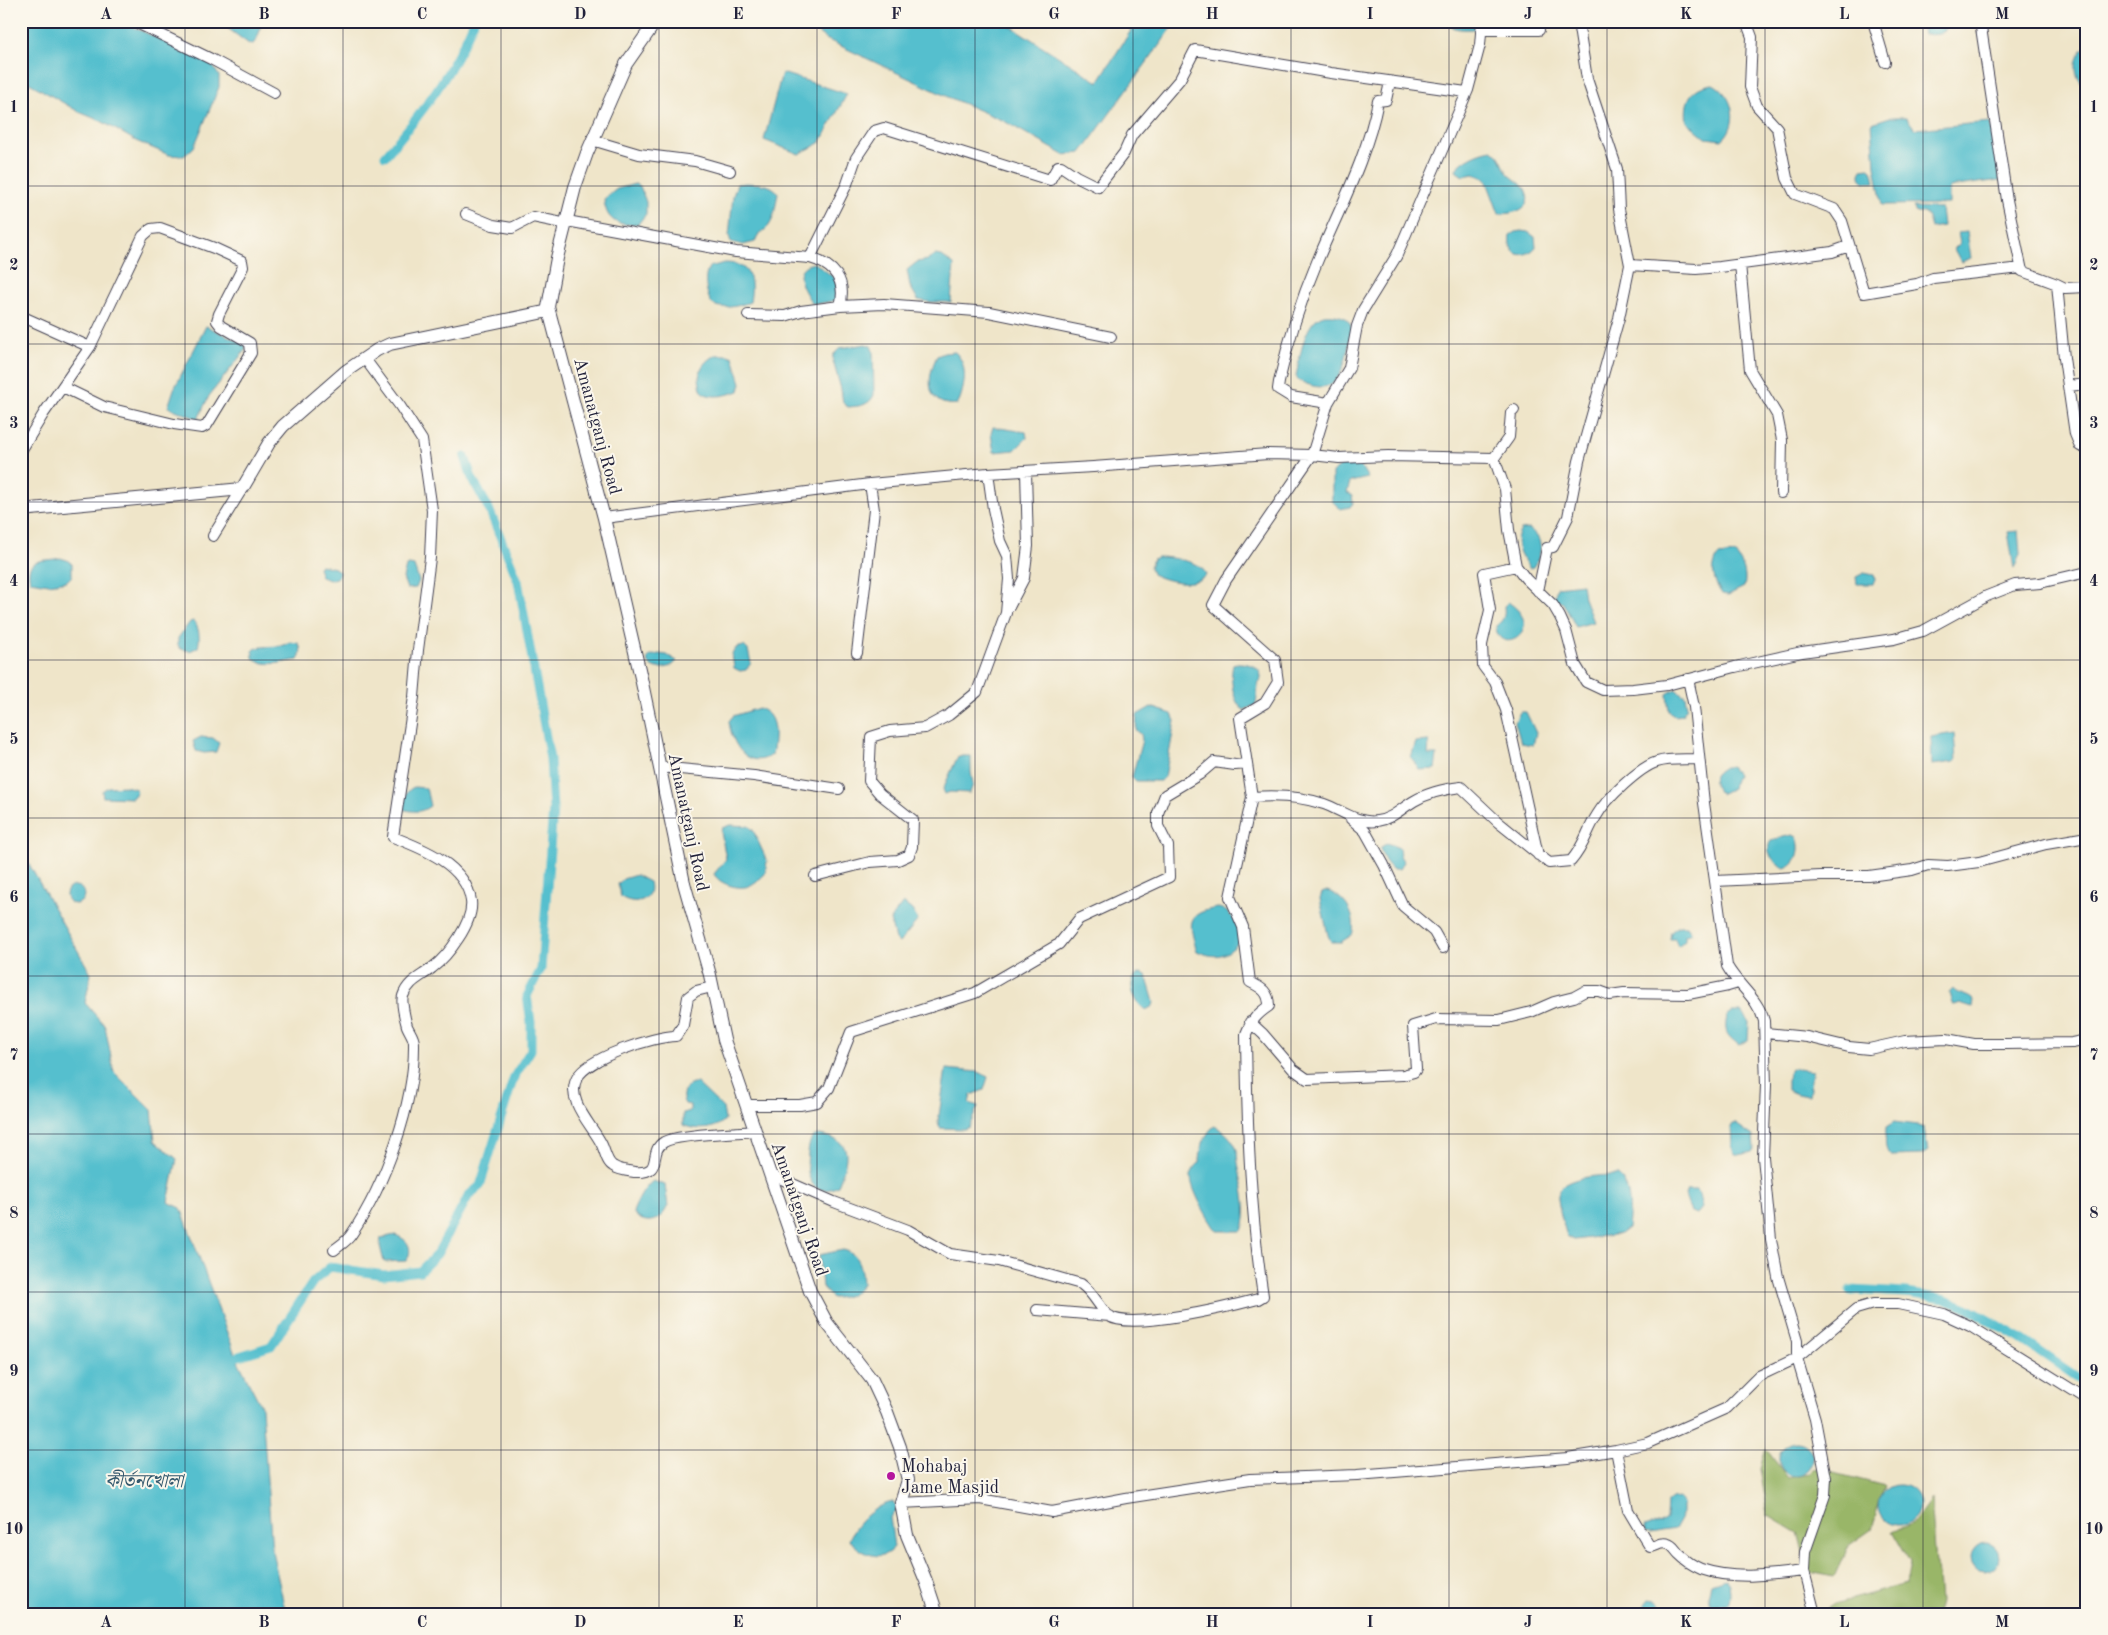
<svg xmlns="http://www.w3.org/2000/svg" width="2108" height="1635" font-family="'Old Standard TT','Noto Serif Bengali',serif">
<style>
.forest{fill:#99b668;stroke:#5e6c52}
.water{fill:#54bfce;stroke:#3b7084}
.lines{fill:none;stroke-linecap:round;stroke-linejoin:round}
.canal{stroke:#54bfce;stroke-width:9}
.minor-casing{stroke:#413f50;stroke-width:12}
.major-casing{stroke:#413f50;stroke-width:14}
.minor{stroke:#fff;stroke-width:10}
.major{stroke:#fff;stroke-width:12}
.grid{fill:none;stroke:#22223b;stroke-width:1;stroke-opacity:0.55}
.poi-dot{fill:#b5179e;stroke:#fbf7ec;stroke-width:2}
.labels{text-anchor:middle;stroke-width:4;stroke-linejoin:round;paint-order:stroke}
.street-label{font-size:18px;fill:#22223b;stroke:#fbf7ec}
.poi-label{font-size:18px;fill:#22223b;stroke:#fbf7ec;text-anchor:start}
.water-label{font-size:19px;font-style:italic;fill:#34596e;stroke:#fbf7ec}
.neatline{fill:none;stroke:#22223b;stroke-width:2}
.grid-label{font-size:16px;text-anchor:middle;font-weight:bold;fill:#22223b}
</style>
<rect width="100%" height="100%" fill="#fbf7ec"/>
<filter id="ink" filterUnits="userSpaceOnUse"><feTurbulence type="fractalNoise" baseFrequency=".02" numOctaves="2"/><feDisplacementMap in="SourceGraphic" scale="10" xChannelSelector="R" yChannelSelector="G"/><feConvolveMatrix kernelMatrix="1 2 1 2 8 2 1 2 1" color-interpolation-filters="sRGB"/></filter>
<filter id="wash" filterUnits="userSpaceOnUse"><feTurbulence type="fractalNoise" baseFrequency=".0096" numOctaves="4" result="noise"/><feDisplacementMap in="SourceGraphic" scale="20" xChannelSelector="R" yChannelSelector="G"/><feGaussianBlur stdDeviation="1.12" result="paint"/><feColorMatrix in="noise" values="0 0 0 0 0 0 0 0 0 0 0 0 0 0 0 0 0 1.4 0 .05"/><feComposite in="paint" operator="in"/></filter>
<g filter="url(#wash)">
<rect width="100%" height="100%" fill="#efe5c9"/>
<!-- forest -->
<path class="forest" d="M1766,1449L1788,1478L1810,1474L1815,1468L1885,1486L1880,1499L1872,1529L1848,1546L1834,1577L1808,1572L1798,1532L1768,1514L1760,1468Z
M1931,1499L1939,1602L1936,1614H1819L1834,1604L1906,1584L1910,1563L1892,1532L1914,1522Z"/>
<!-- water -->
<path class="water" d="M21,21H120L170,44L213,66L219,76V87L194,147L184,156L169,155L136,141L101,121L79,112L21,78Z
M226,21H261C260,31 259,37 253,44H249L226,27Z
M803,21H1003L1098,82L1137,21H1177L1081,153L1064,155L1004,121L948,97L826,39Z
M1442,21H1478L1476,29C1463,29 1453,31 1442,21Z
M1921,21H1953C1947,24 1948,27 1944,31C1939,36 1930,34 1923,35Z
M2087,45V88H2086C2072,76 2073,57 2087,45Z
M782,73L847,94L820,143L799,154L764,140Z
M1713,84C1734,95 1740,124 1722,140L1706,138L1687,122C1684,101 1690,87 1713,84Z
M1890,117H1906L1915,129L1990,122L2000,180L1949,187V204L1882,205L1875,166L1872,123Z
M1492,150C1501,155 1502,164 1507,172C1512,179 1523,183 1526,191C1534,210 1512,214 1499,214L1486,179L1474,174L1463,176L1457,172L1456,169C1464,159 1479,152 1492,150Z
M1869,168L1873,172L1875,182C1865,184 1856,180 1862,169Z
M746,183C757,184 772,183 778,193C776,202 775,216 770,224C765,233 759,229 755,242L743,245L731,242L729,236L733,196L737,184Z
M635,184L640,186L646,202V214L638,224C617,226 606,221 604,199L617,189Z
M1913,207L1941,208L1943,226L1931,228C1928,218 1928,212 1916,212Z
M1521,231L1528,232L1535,237L1536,247C1523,261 1507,255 1510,235L1515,232Z
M1967,232L1971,258L1961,262L1954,249L1960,243L1958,233Z
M935,255L942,256L954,265L951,302H929L918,300L910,286L907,270L917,262L928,260Z
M725,263C750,263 754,279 750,302C739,306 720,311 711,303C706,292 703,278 709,267Z
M815,263L836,279L838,300L816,304L812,303C803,290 789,266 815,263Z
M1324,315C1337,314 1351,316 1352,331C1344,364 1342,403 1298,380L1296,376C1300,358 1304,320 1324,315Z
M206,326L245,344L246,349L209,396L198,419L168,407L174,389Z
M866,344L871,346L873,351L874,395C869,406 859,406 848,407L843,403L841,389L833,361V355L840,348Z
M955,352C969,365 965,387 958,404C925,408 926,378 937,356L944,353Z
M716,355H728L733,357L741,383L739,391C727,395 714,399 703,393C695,377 700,362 716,355Z
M993,427L1026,432L1027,438L1015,450L994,452L991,434Z
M1360,465L1368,478L1350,482L1347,493L1352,495L1353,503L1350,507L1340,509L1332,501V473L1341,466Z
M1529,529C1544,538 1543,554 1533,567L1529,568C1521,556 1512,543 1521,530Z
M2018,531L2020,554L2014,569L2008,532Z
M1735,554C1743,563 1747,575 1744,587L1728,595L1722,594C1714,582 1710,569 1718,556Z
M1157,557C1170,557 1203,561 1206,575C1194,588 1166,581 1152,574L1150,567L1153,559Z
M60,558L67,560L72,564V576L67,581L49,584L30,581C24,556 45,562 60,558Z
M321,565L335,568L339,572L338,577L330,580L321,577L318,567Z
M409,565L414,566L419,581L416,588L407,589L403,578L406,566Z
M1864,573L1874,575L1875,580L1873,584H1857L1856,577Z
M1582,584L1584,598L1593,622L1576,627L1563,603L1554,599L1557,587Z
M1508,602C1550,630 1497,659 1496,626C1504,620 1505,616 1504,606Z
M193,621C200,627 200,640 198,647L190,651L181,649L178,645V638L190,622Z
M290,642L298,643C302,648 301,655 298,660C282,662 266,668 253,658V650C266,643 278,650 290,642Z
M744,646L748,650L751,663L746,670L740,671L734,668L732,654L736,648Z
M659,654L667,655L677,661C671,669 650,673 647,659L650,656Z
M1239,663C1247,663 1261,666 1261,677C1261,681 1259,681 1258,685C1257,692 1258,698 1255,705L1244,710C1232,703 1230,677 1233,665Z
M1675,689L1685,696L1687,707L1682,715L1675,716L1669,711L1667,694Z
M1151,707L1172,714L1175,721L1165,777L1160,781H1136L1132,777L1142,740L1141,734L1136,730L1137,715Z
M759,708C762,710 767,712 769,715C777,725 774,744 772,755C747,771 731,743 729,721L733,716Z
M1520,712H1526L1536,733L1533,745L1521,743L1515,722Z
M1954,733L1956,761L1954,762L1932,765L1931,737Z
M201,737L213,738L219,743L216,752L204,753L196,751L193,741Z
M1429,741L1428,755H1437L1435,769L1419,770L1411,757L1416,742Z
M962,756H971V772L973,784L970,793L950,792L945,794L943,789L957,758Z
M1724,767H1731L1737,774L1732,788L1722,794L1718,792C1712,778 1710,776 1724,767Z
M126,786L136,789L137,792L132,798L103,797L102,791L108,787Z
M414,787L426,788L430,806C421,813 413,812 402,809C403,800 405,791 414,787Z
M730,825L749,826L753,830L767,861L765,874C761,878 755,883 749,886C738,890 719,884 714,874L726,859L721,832L722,828Z
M1792,835L1797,837C1802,849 1798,865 1784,868C1773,861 1764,853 1771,840Z
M1387,843L1399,848L1400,856L1404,862L1399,869H1392L1385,861L1380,848Z
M21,850L91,974L85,1003L105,1026L114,1072L152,1110L155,1141L177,1159L168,1202L181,1208L236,1357L262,1408L272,1551L286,1614H21Z
M636,875L649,882C654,901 635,906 621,897L618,884L623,879Z
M66 895a9 9 0 1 1 18 0a9 9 0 1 1-18 0Z
M1327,891C1345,896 1358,917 1352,935L1341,942H1331L1328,935L1320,899L1322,893Z
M903,903L912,910L918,920L899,943L895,939L890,920Z
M1218,908C1231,910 1240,926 1242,939C1227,956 1218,960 1197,951C1189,924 1185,913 1218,908Z
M1679,926H1687L1692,933L1685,935V940L1678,946L1675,939H1670L1671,932Z
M1141,973L1146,975L1154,1002L1153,1006L1146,1010C1134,1004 1124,978 1141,973Z
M1953,989C1957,995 1967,994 1973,1000L1972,1008L1960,1004L1955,1006L1952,1004L1949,993Z
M1732,1012H1741L1749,1022L1748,1040L1739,1045C1726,1035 1724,1032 1727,1016Z
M1791,1068L1812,1071L1809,1096L1797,1094L1787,1090V1081Z
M946,1069L978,1072L988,1077L984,1090L971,1095L969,1103L978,1106L969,1127L964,1129L940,1128L938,1122Z
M692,1083H697L723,1108L725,1120C715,1130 696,1131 683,1125V1113L690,1111V1105L685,1104C680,1095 684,1089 692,1083Z
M1894,1122L1917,1125L1924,1128L1928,1151L1922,1155L1891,1156C1883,1150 1886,1137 1886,1127Z
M1733,1124H1736L1753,1136L1754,1149L1752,1152L1738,1155L1734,1153L1732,1146L1731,1127Z
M1214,1126C1224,1130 1233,1139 1237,1150C1237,1177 1252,1204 1242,1231H1217C1209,1221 1190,1188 1191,1176C1192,1170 1196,1166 1200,1162C1200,1149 1204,1135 1214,1126Z
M820,1135C856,1141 847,1160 838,1186C811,1200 805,1174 808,1153C809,1148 809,1141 813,1137C815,1136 817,1135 820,1135Z
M1618,1175C1632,1188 1630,1211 1628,1228L1620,1234L1574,1240L1567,1236C1564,1227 1557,1203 1558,1194C1561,1176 1603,1175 1618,1175Z
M653,1181L665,1185L668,1206C666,1209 664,1214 661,1216C652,1225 638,1221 633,1212C637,1202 644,1187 653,1181Z
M1687,1190H1696L1699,1194L1702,1208L1697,1214L1691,1212L1685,1195Z
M395,1235C408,1239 414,1249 406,1261L384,1262L380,1246L381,1238Z
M843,1250C860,1253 861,1270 862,1284C856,1295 844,1298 832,1298L822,1287L819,1255Z
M1779 1459a17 17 0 1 1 34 0a17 17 0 1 1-34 0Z
M1879 1505a20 20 0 1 1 40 0a20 20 0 1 1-40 0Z
M1679,1498L1683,1503V1513L1674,1529L1650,1533L1645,1532V1527L1660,1522L1666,1518L1667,1503L1672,1499Z
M893,1502L896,1505V1511L890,1517L894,1547C881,1564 861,1553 849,1540C855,1523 875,1505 893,1502Z
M1970 1557a15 15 0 1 1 30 0a15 15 0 1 1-30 0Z
M1725,1579C1731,1585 1731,1597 1728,1605L1725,1606L1710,1604L1708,1596L1711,1584Z
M1649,1599L1657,1600L1661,1604L1664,1614H1637Z"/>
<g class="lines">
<!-- canal -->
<path class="canal" d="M385,156C421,115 453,72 474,21
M1850,1290L1906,1293L1945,1299L1967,1308L2020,1338L2087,1384
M236,1357L271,1346L313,1282L330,1267L384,1275L420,1271L437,1254L469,1195L480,1186L514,1077L531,1050V1022L527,996L541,969L553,809L550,759L518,581L489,509L472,478L465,457"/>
</g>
</g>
<g filter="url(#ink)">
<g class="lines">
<defs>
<path id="minor" d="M133,21L211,59L274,93
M1746,21L1752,37L1750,87L1757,106L1777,128L1787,178L1795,194L1834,209L1842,221L1864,293L1917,284L1933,278L2021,268
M1873,21L1885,62
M1980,21L2007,200L2022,271L2057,284L2064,358L2075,434L2080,446L2087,449
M1482,30H1539
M592,140L639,154L695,161L730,171
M466,214L493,225L512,228L533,217L567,224
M567,221L736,252L810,258L847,184L856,158L874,131L884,128L1050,180L1058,166H1061L1076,176L1098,187L1124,153L1132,135L1180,79L1195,50L1331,73L1466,92
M1740,264L1750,370L1777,415L1782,440L1781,493
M1630,265L1696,269L1720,267L1832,252L1849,246
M2057,284L2065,288L2087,287
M840,306L884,304L989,312L1111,337
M748,315L785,316L801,311L840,306C847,280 834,265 810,258
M21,316L90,347
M2068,386L2087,384
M1328,403L1291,397L1278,389L1279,382C1288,341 1301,300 1317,262C1339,209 1367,158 1378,101L1386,100L1390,82
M1514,410L1511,413L1509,437L1494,458L1505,489L1509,530L1516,566L1526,579L1553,605L1560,617L1566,630L1575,664L1586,682L1603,690L1633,689L1667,685L1735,667L1802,652L1894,639L1923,631L1987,596L2015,585L2040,583L2087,572
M21,451L44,413L90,347L143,236L151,229L160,228L214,248L242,261L243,267L219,314L217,321L221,326L250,343L251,353L207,425L202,428L174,424L104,407L63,387
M604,518L870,484L988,473L1093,467L1268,454L1312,455L1339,458L1388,456L1494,458
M213,536L242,489
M1516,566L1484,573L1490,610L1482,645L1483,666L1495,682L1506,710L1538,855
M1538,591L1547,548L1553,547L1568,517L1579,461L1619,318L1630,265L1619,209L1617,169L1587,79L1578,22
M1009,607L1024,578L1028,546L1026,471
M857,653L874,510L870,484
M1688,679L1694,707L1704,803L1727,966C1738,986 1758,998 1764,1021L1766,1085L1763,1157L1771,1239L1778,1277L1797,1341V1358L1815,1419L1826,1478L1825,1495L1805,1552L1804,1571L1815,1614
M659,767L754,776L839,789
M1252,797C1277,795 1300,796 1324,804C1341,810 1358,824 1377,821C1392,819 1402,808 1414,801C1429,792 1444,789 1461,787L1498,822L1549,863L1571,861C1585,845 1586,832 1597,815C1606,799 1640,767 1657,762C1670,758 1686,760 1699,759
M1351,819L1365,831L1384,865L1403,906L1434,932L1443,948
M815,876L870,862L898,860L909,855L912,847L913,820L880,794L869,781L871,737L890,731L925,728L949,715L977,692L1006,613L1009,579L1007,556L1000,541L993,509L988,473
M1715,881L1821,876H1869L1912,870L1928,865L1948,866L1979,862L2046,844L2087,837
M712,987L696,991L688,997L683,1025L676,1036C654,1036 587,1058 577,1078C565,1100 592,1125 601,1143C605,1150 606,1162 613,1166C618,1170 628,1171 635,1172C665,1174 647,1152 664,1142C676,1134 737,1133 755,1131
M1250,1022L1263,1034L1293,1069L1307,1079L1403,1075L1414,1072L1416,1069L1413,1026L1436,1019L1499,1020L1531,1012L1554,1002L1574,997L1585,991H1599L1610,995L1624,993L1688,994L1728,986L1738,983
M1766,1033L1807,1037L1849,1047L1869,1049L1905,1041L1925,1040L1946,1039L1974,1044H2006L2072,1043L2087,1040
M746,1105H800L817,1102L829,1088L851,1032L975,993L1059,944L1079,919L1169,877L1168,846L1158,826V813L1165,795L1200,774L1214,762L1235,765L1247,764
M770,1174L834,1202L908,1230L950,1254L999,1261L1081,1284C1094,1293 1100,1309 1109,1316C1130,1331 1232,1306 1258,1299L1263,1296C1250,1210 1247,1121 1246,1034C1251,1021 1257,1014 1269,1006C1269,992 1262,988 1250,982L1243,927L1230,897L1252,797L1240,718L1265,703L1278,682L1275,660L1213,605L1226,580L1312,455L1328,403L1349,368L1357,326L1363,310L1397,255L1468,90L1480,45L1482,21
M334,1250C339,1246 347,1241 351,1235C385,1185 415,1104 414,1043C414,1037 409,1031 407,1026C405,1019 401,1002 403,996C408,981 421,977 432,968C448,956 474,922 471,901C466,865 422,848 393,837L414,697L418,650L430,558L432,510L422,440L400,406L365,359
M1037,1310L1110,1316
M1616,1450L1628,1510L1650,1547C1656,1547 1660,1541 1668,1544C1673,1545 1675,1550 1679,1554C1684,1559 1694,1566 1701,1569C1733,1580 1771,1575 1804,1571
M901,1503L980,1499L1052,1512L1126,1498L1250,1479L1357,1475L1568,1458L1616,1450L1648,1443L1727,1408L1759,1376L1797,1358L1856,1309L1873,1304H1898L1944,1314L1970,1326L2087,1399"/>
<path id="major" d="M656,21L626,64L587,153L575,187L557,258L548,307L604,518L641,678L684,883L710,975L724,1040L810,1291L827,1323L872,1380L887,1412L900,1447L908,1480L901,1503L907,1535L926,1581L937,1614
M21,510L242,489L269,443L283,426L346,371L377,350L390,344L549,311"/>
</defs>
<!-- minor casing -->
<use href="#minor" class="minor-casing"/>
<!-- major casing -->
<use href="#major" class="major-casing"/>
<!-- minor -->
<use href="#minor" class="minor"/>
<!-- major -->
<use href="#major" class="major"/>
</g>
</g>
<!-- grid -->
<path class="grid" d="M185,21V1614M343,21V1614M501,21V1614M659,21V1614M817,21V1614M975,21V1614M1133,21V1614M1291,21V1614M1449,21V1614M1607,21V1614M1765,21V1614M1923,21V1614M21,186H2087M21,344H2087M21,502H2087M21,660H2087M21,818H2087M21,976H2087M21,1134H2087M21,1292H2087M21,1450H2087"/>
<!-- markers -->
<circle class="poi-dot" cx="891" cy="1476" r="5"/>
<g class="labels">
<!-- street labels -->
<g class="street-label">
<text transform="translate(598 426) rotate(75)" y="6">Amanatganj Road</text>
<text transform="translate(689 822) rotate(78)" y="6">Amanatganj Road</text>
<text transform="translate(800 1209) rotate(71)" y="6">Amanatganj Road</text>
</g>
<!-- poi labels -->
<g class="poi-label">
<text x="901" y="1472">Mohabaj<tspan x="901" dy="21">Jame Masjid</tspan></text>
</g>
<!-- water labels -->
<g class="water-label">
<text x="144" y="1487">কীর্তনখোলা</text>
</g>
</g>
<!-- margin -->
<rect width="2108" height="1635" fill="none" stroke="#fbf7ec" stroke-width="55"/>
<rect x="28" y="28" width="2052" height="1580" class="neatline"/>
<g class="grid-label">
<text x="106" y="19">A</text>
<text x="264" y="19">B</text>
<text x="422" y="19">C</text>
<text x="580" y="19">D</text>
<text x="738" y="19">E</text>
<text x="896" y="19">F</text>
<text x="1054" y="19">G</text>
<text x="1212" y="19">H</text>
<text x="1370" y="19">I</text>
<text x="1528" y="19">J</text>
<text x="1686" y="19">K</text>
<text x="1844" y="19">L</text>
<text x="2002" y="19">M</text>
<text x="14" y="112">1</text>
<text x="2094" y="112">1</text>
<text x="14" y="270">2</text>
<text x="2094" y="270">2</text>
<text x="14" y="428">3</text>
<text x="2094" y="428">3</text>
<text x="14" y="586">4</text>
<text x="2094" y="586">4</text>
<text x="14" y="744">5</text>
<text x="2094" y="744">5</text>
<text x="14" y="902">6</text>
<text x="2094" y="902">6</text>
<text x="14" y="1060">7</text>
<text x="2094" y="1060">7</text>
<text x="14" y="1218">8</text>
<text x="2094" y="1218">8</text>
<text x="14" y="1376">9</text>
<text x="2094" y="1376">9</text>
<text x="14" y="1534">10</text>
<text x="2094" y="1534">10</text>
<text x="106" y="1627">A</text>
<text x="264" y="1627">B</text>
<text x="422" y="1627">C</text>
<text x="580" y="1627">D</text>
<text x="738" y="1627">E</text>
<text x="896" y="1627">F</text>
<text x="1054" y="1627">G</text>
<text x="1212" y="1627">H</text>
<text x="1370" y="1627">I</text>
<text x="1528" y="1627">J</text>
<text x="1686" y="1627">K</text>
<text x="1844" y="1627">L</text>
<text x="2002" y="1627">M</text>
</g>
</svg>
